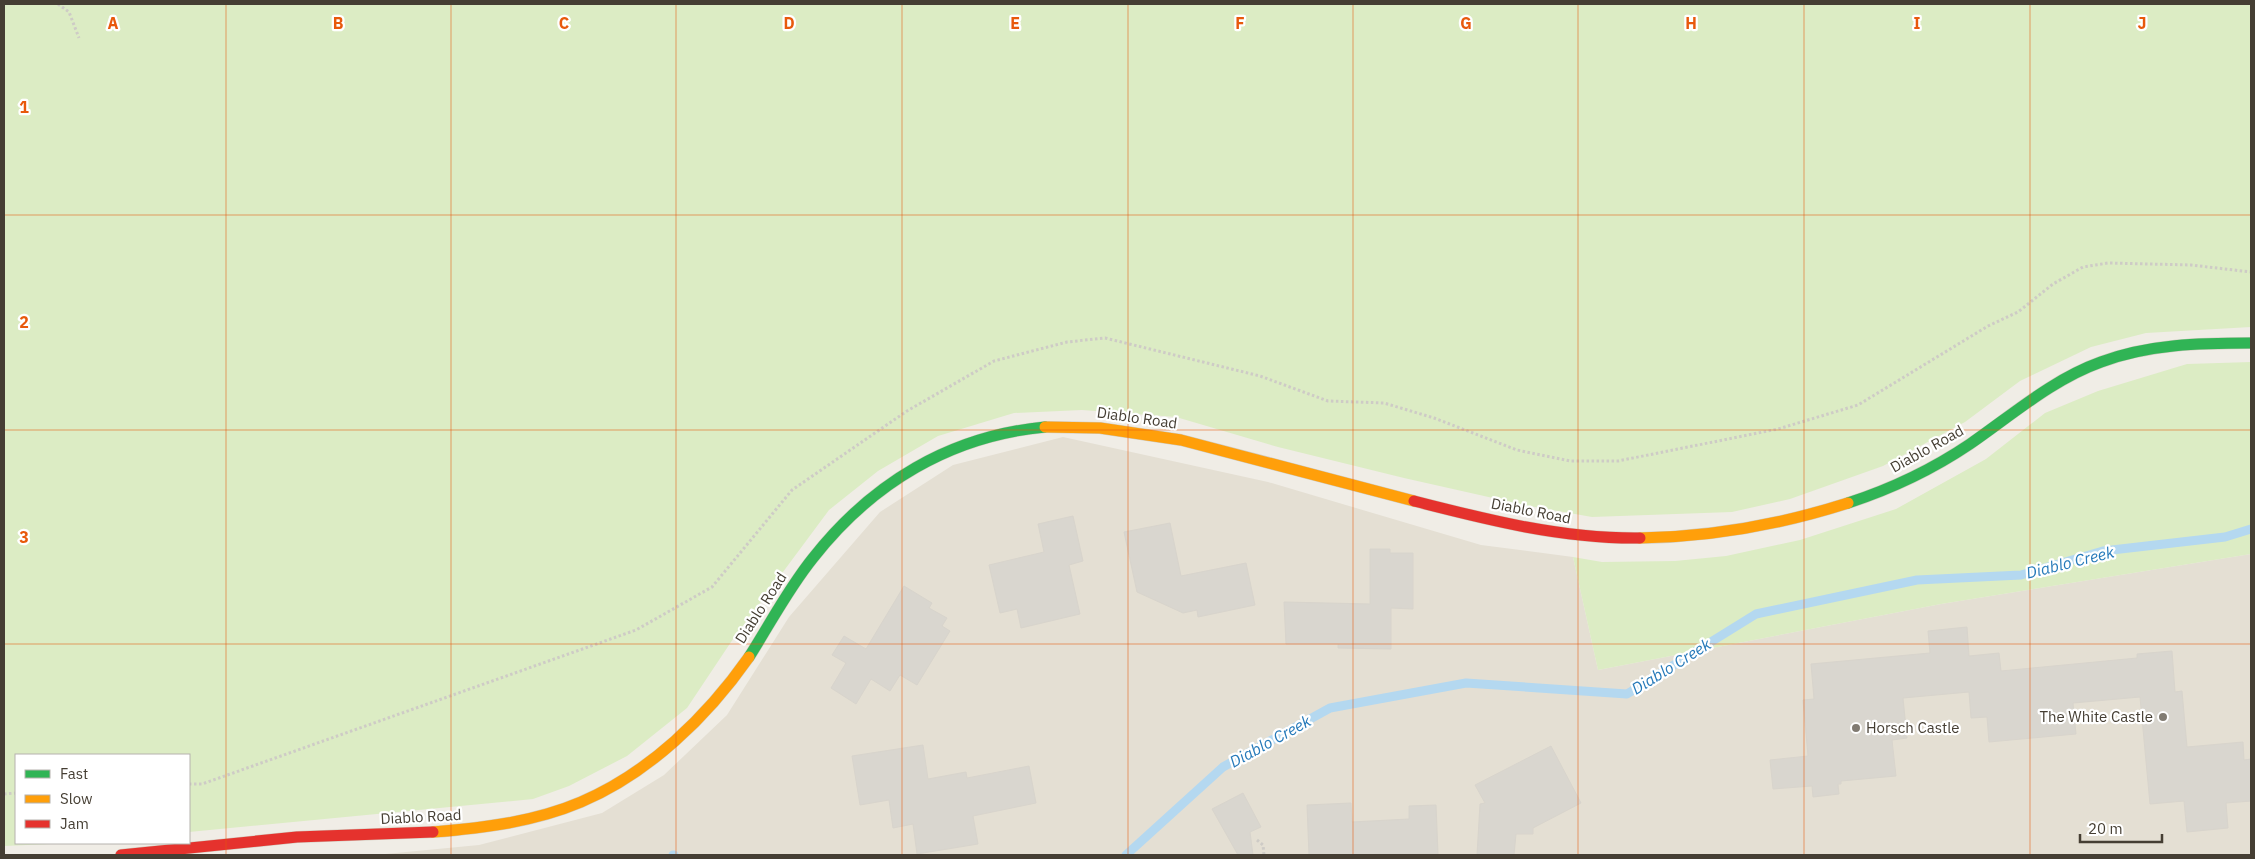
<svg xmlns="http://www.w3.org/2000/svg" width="2255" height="859" font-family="'IBM Plex Sans',sans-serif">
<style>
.residential{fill:#e4dfd3}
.green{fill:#dcecc4}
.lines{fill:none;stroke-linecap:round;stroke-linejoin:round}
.stream{stroke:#b4d8f0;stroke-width:9}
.building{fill:#d9d6cf;stroke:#d8d4cc}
.fast-casing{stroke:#cfcabd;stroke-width:12}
.slow-casing{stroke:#cfcabd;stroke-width:12}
.jam-casing{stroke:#cfcabd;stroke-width:12}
.path{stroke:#cecbc6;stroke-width:3;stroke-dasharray:2.5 2.5;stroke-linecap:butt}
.fast{stroke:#30b455;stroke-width:11}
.slow{stroke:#ff9f0a;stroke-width:11}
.jam{stroke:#e5322d;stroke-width:11}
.grid{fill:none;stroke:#e8590c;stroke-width:1;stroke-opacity:0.55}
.poi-dot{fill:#817b72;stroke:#fff;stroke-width:2}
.labels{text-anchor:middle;stroke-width:4.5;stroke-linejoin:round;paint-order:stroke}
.street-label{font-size:15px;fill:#453e33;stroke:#fff}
.poi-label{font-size:15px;fill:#453e33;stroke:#fff;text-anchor:end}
.water-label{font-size:16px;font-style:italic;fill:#2579b9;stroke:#fff}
.grid-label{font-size:16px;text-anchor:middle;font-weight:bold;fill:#e8590c;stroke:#fff;stroke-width:4.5;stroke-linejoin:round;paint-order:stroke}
</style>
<rect width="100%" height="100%" fill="#f0ede6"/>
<!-- residential -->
<path class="residential" d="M1063,437L1268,482L1481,545L1573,557L1598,670L1941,604L2251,554V855H375L479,845L602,813L664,775L727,715L789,617L880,512L953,465Z"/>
<!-- green -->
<path class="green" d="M4,4H2251V327L2146,333L2091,347L2020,381L1965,422L1883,466L1790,499L1732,512L1592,517L1524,505L1404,478L1278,447L1176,417L1082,410L1014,413L938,436L878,471L829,510L731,642L687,708L627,756L569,786L533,799L189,832V755H16V843H74L4,846Z
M2251,362V554L1941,604L1598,670L1573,557L1602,562L1675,561L1726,556L1800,540L1896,509L1986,459L2045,413L2098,391L2187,364Z"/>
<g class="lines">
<!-- stream -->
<path class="stream" d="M673,855H674
M1126,855L1223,767L1330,708L1466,683L1627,694L1756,614L1917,580L2021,575L2103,551L2225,537L2251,529"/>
</g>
<!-- building -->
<path class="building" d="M1073,516L1083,561L1069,565L1080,614L1021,628L1017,609L1000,613L989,565L1044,552L1038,524Z
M1170,523L1181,576L1246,563L1255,605L1198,617L1197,610L1183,613L1137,592L1124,532Z
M1370,549H1390V553H1413V609L1391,608V649L1338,648V644H1286L1284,602L1370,604Z
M904,586L932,603L929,608L947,618L942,626L950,631L917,685L900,675L890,691L871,679L856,704L831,688L846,663L832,655L844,636L866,649Z
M1967,627L1969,656L1999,653L2001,671L2137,658V654L2172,651L2175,692L2182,691L2187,747L2243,742L2244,760L2251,759V801L2226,803L2228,828L2187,832L2184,801L2150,804L2140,697L2073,703L2076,734L1989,742L1987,717L1971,718L1969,692L1903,698L1907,738L1892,740L1896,776L1841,781V784H1838L1839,794L1813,797L1812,786L1773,789L1770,760L1808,756L1803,700L1814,699L1811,664L1930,653L1928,631Z
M923,745L928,779L966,772L967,778L1029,766L1036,803L973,816L978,844L917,854L913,824L893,828L889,800L860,805L852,756Z
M1551,746L1581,803L1533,828V834H1516L1514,855H1477L1480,804L1485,803L1475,785Z
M1243,793L1261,827L1250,832L1253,855H1238L1212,809Z
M1351,803L1352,822L1409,819V806L1436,805L1438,854L1309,855L1307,805Z"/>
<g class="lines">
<defs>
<path id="fast" d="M1848,503C1891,489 1933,469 1970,444C2012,415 2053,379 2101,362C2149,344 2201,343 2251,343
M749,657C770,624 788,589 813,558C872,483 950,436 1045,427"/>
<path id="slow" d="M1045,427L1100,428L1181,440L1414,501
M1640,538C1712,537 1779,525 1848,503
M433,832C483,828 534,822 581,802C649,773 707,717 749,657"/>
<path id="jam" d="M1414,501C1488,520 1563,539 1640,538
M121,855L297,837L433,832"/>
</defs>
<!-- fast casing -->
<use href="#fast" class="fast-casing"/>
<!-- slow casing -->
<use href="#slow" class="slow-casing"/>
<!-- jam casing -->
<use href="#jam" class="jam-casing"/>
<!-- path -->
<path class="path" d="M58,4L69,12L79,38
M189,784H202L636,630L712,587L792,490L907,411L994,361L1067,342L1105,338L1260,376L1328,401L1384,403L1434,418L1517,450L1570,461H1618L1778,429L1858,405L1988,326L2018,312L2053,284L2083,267L2108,263L2191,265L2251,272
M4,794L16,793
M1257,840L1263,845L1264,855"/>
<!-- fast -->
<use href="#fast" class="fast"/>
<!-- slow -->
<use href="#slow" class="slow"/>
<!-- jam -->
<use href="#jam" class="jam"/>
</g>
<!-- grid -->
<path class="grid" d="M226,4V855M451,4V855M676,4V855M902,4V855M1128,4V855M1353,4V855M1578,4V855M1804,4V855M2030,4V855M4,215H2251M4,430H2251M4,644H2251"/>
<!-- markers -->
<g class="poi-dot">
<circle cx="2163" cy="717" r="5"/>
<circle cx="1856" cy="728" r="5"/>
</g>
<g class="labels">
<!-- street labels -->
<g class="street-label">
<text transform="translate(1137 418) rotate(8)" y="5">Diablo Road</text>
<text transform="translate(1927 449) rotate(-29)" y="5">Diablo Road</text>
<text transform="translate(1531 511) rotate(11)" y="5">Diablo Road</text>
<text transform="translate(761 608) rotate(-57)" y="5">Diablo Road</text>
<text transform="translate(421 817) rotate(-3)" y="5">Diablo Road</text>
</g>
<!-- poi labels -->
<g class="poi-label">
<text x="2153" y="722">The White Castle</text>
<text x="1866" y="733" text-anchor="start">Horsch Castle</text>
</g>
<!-- water labels -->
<g class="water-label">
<text transform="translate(2070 562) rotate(-14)" y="6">Diablo Creek</text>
<text transform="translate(1671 666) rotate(-32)" y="6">Diablo Creek</text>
<text transform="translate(1270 741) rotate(-29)" y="6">Diablo Creek</text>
</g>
</g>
<g class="grid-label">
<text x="113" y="29">A</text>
<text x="338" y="29">B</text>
<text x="564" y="29">C</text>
<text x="789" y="29">D</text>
<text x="1015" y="29">E</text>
<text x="1240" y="29">F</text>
<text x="1466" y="29">G</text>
<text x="1691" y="29">H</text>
<text x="1917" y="29">I</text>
<text x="2142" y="29">J</text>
<text x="24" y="113">1</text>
<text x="24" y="328">2</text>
<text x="24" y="543">3</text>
</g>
<!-- border -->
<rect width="2255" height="859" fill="none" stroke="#453e33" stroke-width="10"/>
<!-- legend -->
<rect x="15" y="754" width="175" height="90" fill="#ffffff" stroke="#b5b2ad"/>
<rect x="25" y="770" width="25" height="8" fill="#30b455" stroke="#b5b2ad"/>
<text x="60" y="779" font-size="15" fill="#453e33">Fast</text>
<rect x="25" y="795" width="25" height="8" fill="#ff9f0a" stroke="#b5b2ad"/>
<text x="60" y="804" font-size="15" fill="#453e33">Slow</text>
<rect x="25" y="820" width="25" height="8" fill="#e5322d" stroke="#b5b2ad"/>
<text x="60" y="829" font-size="15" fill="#453e33">Jam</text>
<!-- scale -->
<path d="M2080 834v8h82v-8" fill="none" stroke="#453e33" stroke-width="2.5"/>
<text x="2088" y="834" font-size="15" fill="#453e33" stroke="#ffffff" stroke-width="4" paint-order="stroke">20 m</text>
</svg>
